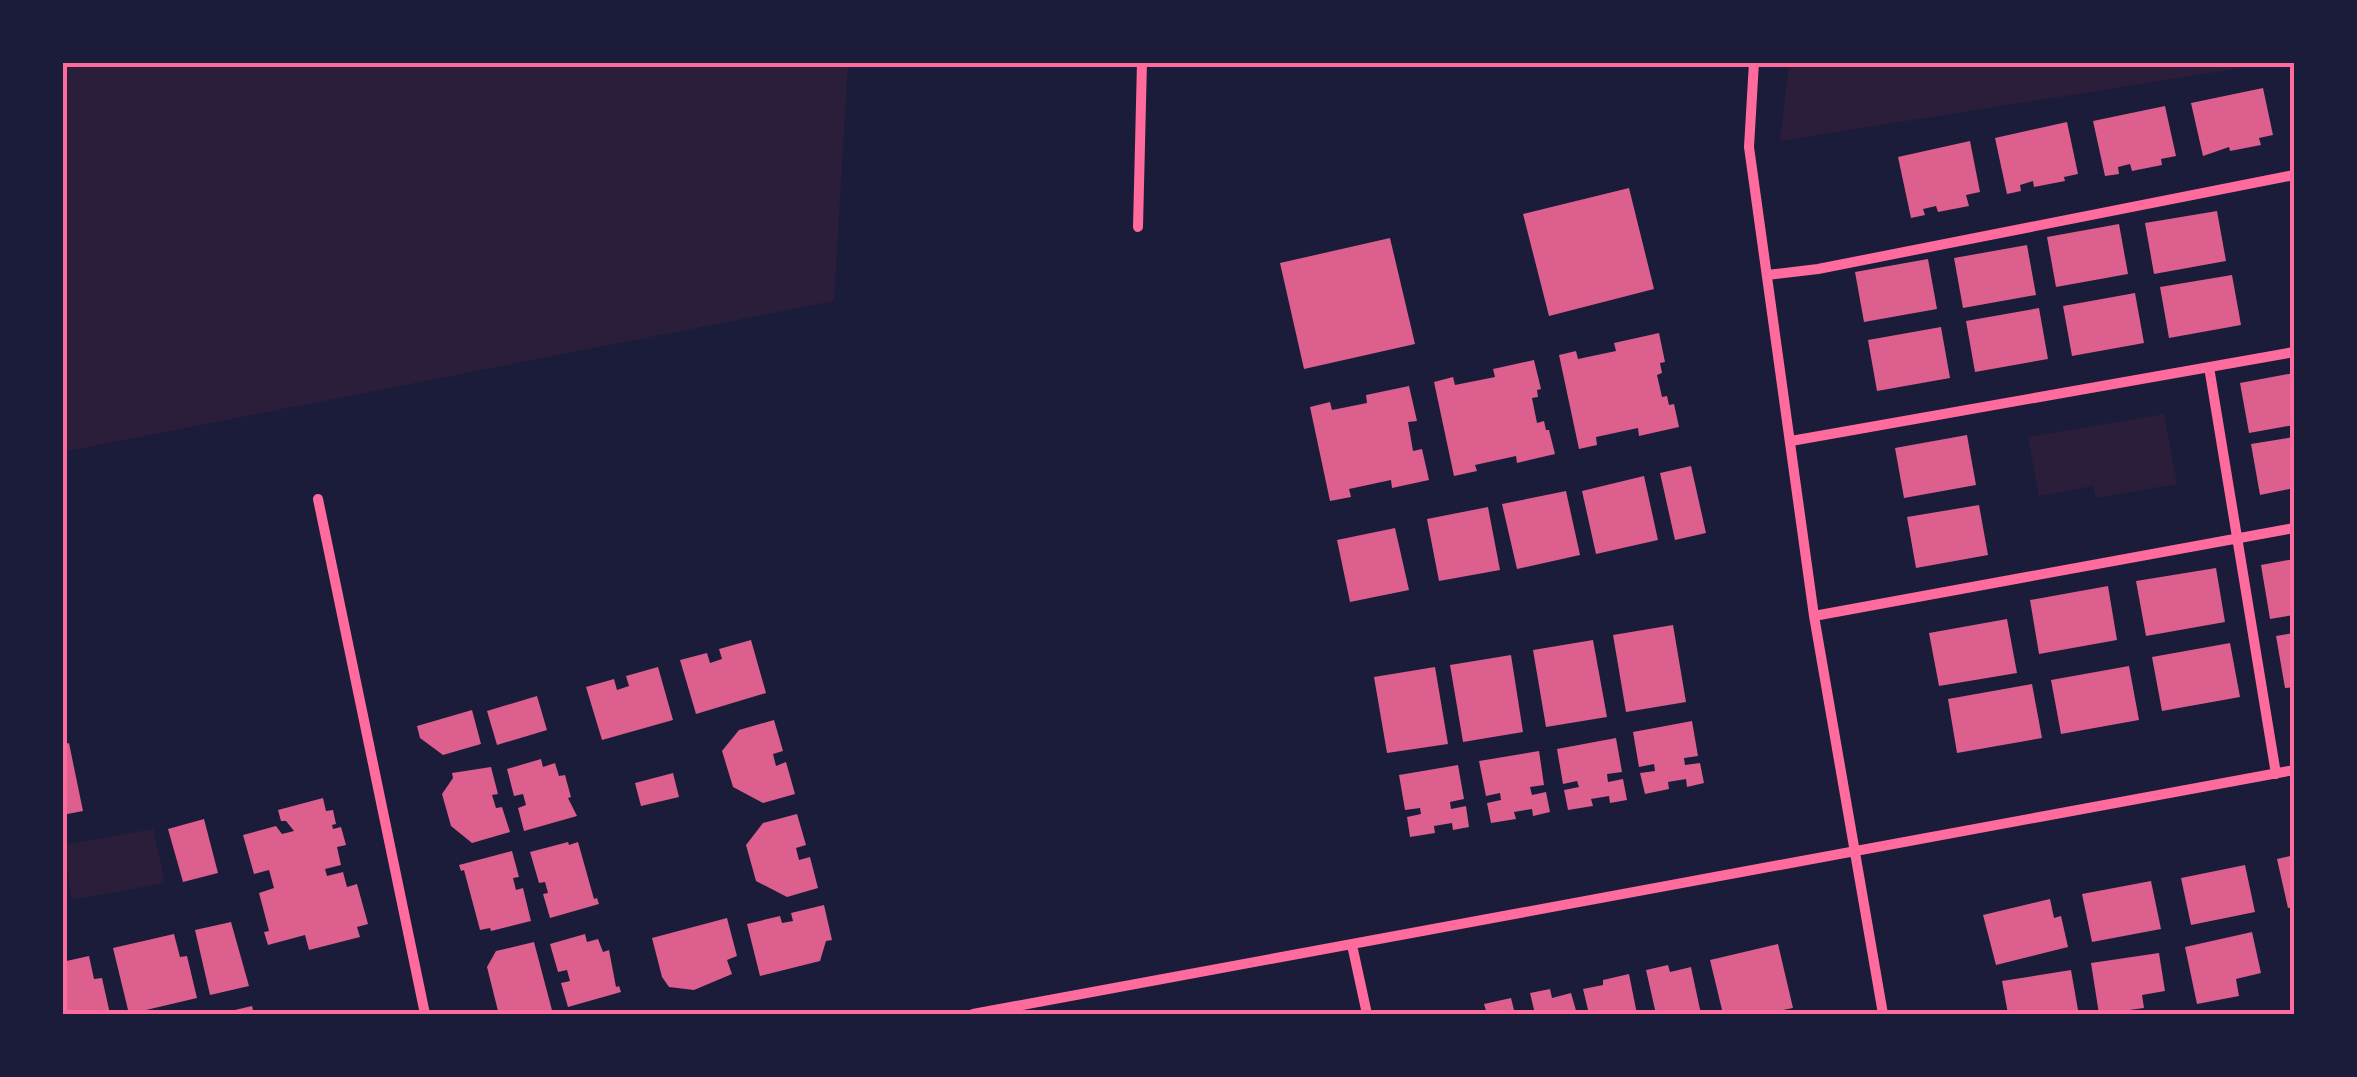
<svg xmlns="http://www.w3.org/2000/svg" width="2357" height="1077" font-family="'Asap Condensed',sans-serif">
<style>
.green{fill:#2a1e3b}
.building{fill:#dd5f8e}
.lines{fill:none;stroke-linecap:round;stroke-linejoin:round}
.minor{stroke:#ff6b9d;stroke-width:10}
.neatline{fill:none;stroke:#ff6b9d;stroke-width:4}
</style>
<rect width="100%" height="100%" fill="#1b1b3a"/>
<!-- green -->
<path class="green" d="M63,62L848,63L834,301L63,452Z
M1789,63V62L2273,63L1780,141Z
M2164,414L2177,484L2096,498L2093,486L2039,496L2028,437Z
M153,829L165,883L72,900L63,845Z"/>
<!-- building -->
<path class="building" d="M2263,88L2273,135L2259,138L2261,145L2230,151L2229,147L2203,156L2191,103Z
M2165,106L2176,156L2161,159L2162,165L2132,171L2130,164L2118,167L2119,174L2105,176L2093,121Z
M2067,122L2078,174L2064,177L2065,181L2034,187L2033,181L2020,185L2021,191L2007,194L1995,138Z
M1970,141L1980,192L1966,195L1969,206L1938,212L1936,206L1923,209L1925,215L1911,218L1898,157Z
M1629,188L1654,289L1549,316L1523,214Z
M2217,211L2226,261L2154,274L2145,223Z
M2119,224L2128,274L2056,287L2047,237Z
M1390,238L1415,344L1304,369L1280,263Z
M2027,245L2036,295L1963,308L1954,258Z
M1928,259L1937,309L1864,322L1855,272Z
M2232,275L2241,325L2169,338L2160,287Z
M2135,293L2144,343L2072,356L2063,306Z
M2039,308L2048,359L1975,372L1966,321Z
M1941,327L1950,378L1877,391L1868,340Z
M1659,333L1665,362L1660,363L1662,373L1657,375L1662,397L1667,396L1669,405L1674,404L1679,427L1639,436L1638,428L1596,437L1597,445L1579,449L1559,355L1576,351L1578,359L1616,351L1614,343Z
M1534,360L1541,389L1537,390L1538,397L1532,398L1537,423L1544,421L1546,430H1549L1555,454L1517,463L1516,456L1475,465L1477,471L1454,476L1434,382L1453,377L1455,385L1495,377L1493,369Z
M2294,373V425L2249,433L2240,383Z
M1409,386L1417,421L1408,422L1413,451L1422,449L1429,480L1392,488L1391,480L1349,489L1351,497L1330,501L1310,407L1330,402L1332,410L1367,403L1366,395Z
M1967,435L1976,485L1904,498L1895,448Z
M2294,437V488L2260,495L2251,444Z
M1691,466L1706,533L1675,540L1660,473Z
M1644,476L1658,540L1596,554L1582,491Z
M1566,491L1580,555L1517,569L1502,504Z
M1979,505L1988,555L1916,568L1907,517Z
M1488,507L1500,570L1439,581L1427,519Z
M1395,528L1409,590L1350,602L1337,540Z
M2294,559V615L2270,619L2261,565Z
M2216,568L2225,622L2146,636L2136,581Z
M2108,586L2117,640L2039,654L2030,600Z
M2007,619L2017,673L1939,686L1929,633Z
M1673,625L1686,702L1626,712L1613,635Z
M2294,633V687L2285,688L2276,636Z
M751,640L766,693L696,714L680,660L707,653L710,663L722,659L719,649Z
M1593,640L1607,717L1546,727L1533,650Z
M2230,643L2240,697L2162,711L2152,657Z
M1511,655L1523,732L1463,742L1450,665Z
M2129,666L2139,720L2061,734L2051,680Z
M658,667L673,720L602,740L586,687L614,679L617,690L629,686L626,676Z
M1435,667L1448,744L1387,753L1374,677Z
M2032,684L2042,738L1957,753L1948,699Z
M537,696L547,730L497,745L487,711Z
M472,710L481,744L443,755L420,738L417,726Z
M774,720L783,751L773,754L776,766L786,762L795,794L763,803L733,787L722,751L739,730Z
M1692,721L1698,756L1684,758L1685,765L1700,763L1704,783L1687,787L1686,779L1668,782L1669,789L1645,794L1640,773L1655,771L1654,764L1639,767L1633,732Z
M1616,738L1622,772L1607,774L1608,782L1623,779L1627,800L1610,803L1609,796L1591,799L1593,806L1568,810L1564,790L1579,787L1577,781L1563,784L1557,749Z
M69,743L83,811L62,815V745Z
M1539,751L1544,785L1530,787L1532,795L1546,792L1550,812L1533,816L1532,809L1514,812L1516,819L1491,823L1487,803L1501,800L1500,793L1486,796L1479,761Z
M541,759L543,767L555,763L559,776L565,775L571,797L568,798L577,816L524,831L518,808L526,805L523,794L514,796L507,769Z
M1458,765L1464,799L1450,802L1451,809L1466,806L1469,827L1453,830L1452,823L1434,826L1435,833L1410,837L1407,817L1421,814L1420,808L1405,810L1399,775Z
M491,767L498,794L492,795L496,808L502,807L510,832L472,843L451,826L442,794L453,778L452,773Z
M673,773L679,797L641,806L635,783Z
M323,798L326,811L333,810L336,824L332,825L333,829L341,827L346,845L337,847L341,865L325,869L327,876L343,872L347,887L357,884L368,924L357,927L360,937L309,950L305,935L268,945L264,932L269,931L259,893L274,888L269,870L254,874L243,835L276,826L282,834L294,831L286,821H281L278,810Z
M797,814L806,845L796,848L799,860L810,857L818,888L787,897L756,881L746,845L763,823Z
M204,819L218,873L183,882L168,829Z
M568,842L569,845L578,842L594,899L597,898L599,904L550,918L543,894L548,893L545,882L539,883L530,852Z
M512,851L519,877L513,878L516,890L523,888L531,921L491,931L490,928L480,930L464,870L461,871L459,865Z
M2294,855V907L2288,908L2277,859Z
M2245,865L2255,912L2191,925L2181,878Z
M2151,881L2161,929L2092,942L2082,894Z
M2050,899L2054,918L2061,916L2068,947L1996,965L1983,915Z
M824,905L832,940L826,941L820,961L760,976L747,924L780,916L782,923L793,921L791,913Z
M727,918L737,956L727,960L732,974L694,990L669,987L662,977L652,938Z
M231,922L249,986L210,995L195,930Z
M2252,932L2261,973L2236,979L2239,996L2197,1004L2185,947Z
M174,934L180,957L187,956L197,998L129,1014L113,948Z
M585,934L587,942L598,939L603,952L609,950L616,987L619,986L621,992L568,1007L561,983L570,981L567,970L558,972L550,944Z
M534,942L553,1014H505L498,1011L487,967L496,951Z
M1778,944L1793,1008L1764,1014H1723L1710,960Z
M2159,953L2165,991L2142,995L2144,1008L2099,1014L2091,963Z
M89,956L94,979L102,978L110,1014H62V962Z
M1668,965L1670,972L1691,967L1701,1014H1656L1646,970Z
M2071,970L2078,1010L2064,1014H2008L2002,981Z
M1629,974L1637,1014H1589L1583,989L1603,985V980Z
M1550,989L1552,998L1571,993L1577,1014H1535L1530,993Z
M1511,998L1515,1014H1487L1484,1004Z
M252,1006L254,1014H222V1013Z"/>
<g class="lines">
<!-- minor -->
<path class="minor" d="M1754,62L1749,147L1814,616L1883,1014
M1138,227L1142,62
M1767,275L1818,269L2294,175
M2209,367L2276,774
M1791,441L2294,352
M318,499L425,1014
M1814,616L2294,528
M1352,945L1367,1014
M973,1014L2294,770"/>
</g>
<!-- border -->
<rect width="2357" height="1077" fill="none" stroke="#1b1b3a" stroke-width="130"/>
<rect x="65" y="65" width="2227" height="947" class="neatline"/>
</svg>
